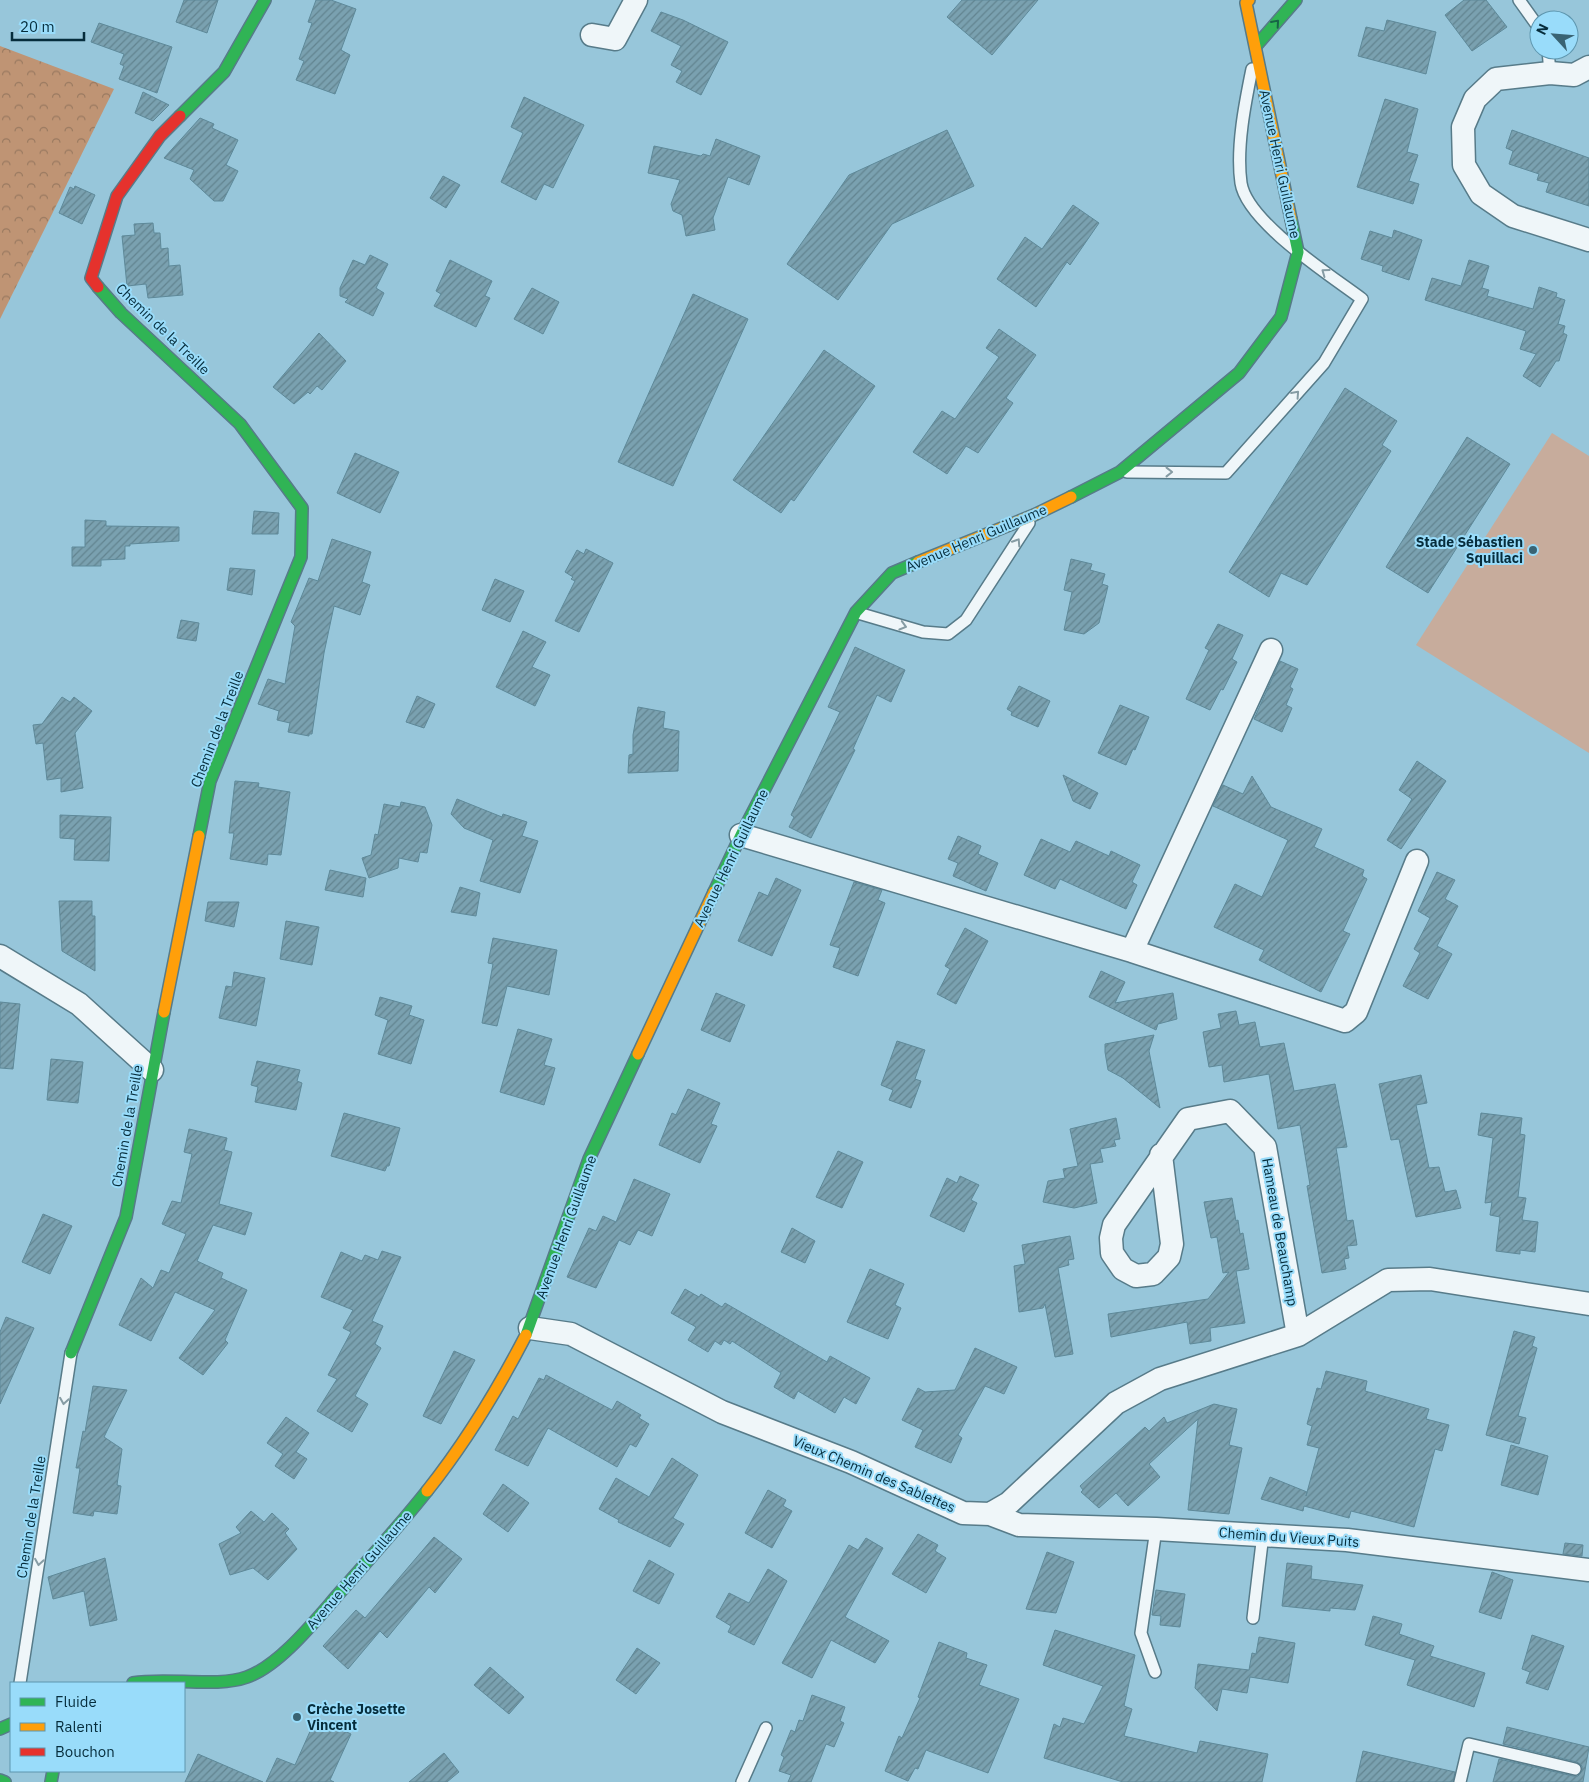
<svg xmlns="http://www.w3.org/2000/svg" width="1589" height="1782" font-family="'IBM Plex Sans',sans-serif">
<style>
.forest{fill:url(#forest-crowns)}
.pitch{fill:#c7ac9c}
.building{fill:url(#building-hatch);stroke:#5e8999}
.lines{fill:none;stroke-linecap:round;stroke-linejoin:round}
.lane-casing{stroke:#577b89;stroke-width:14}
.street-casing{stroke:#577b89;stroke-width:25}
.fast-casing{stroke:#577b89;stroke-width:14}
.slow-casing{stroke:#577b89;stroke-width:14}
.jam-casing{stroke:#577b89;stroke-width:14}
.lane{stroke:#eff6f9;stroke-width:11}
.street{stroke:#eff6f9;stroke-width:22}
.fast{stroke:#30b455;stroke-width:11}
.slow{stroke:#ff9f0a;stroke-width:11}
.jam{stroke:#e5322d;stroke-width:11}
.oneway{stroke:#176346}
.oneway2{stroke:#869ca4}
.poi-dot{fill:#396373;stroke:#99dcfa;stroke-width:2}
.labels{text-anchor:middle;stroke-width:4;stroke-linejoin:round;paint-order:stroke}
.street-label{font-size:14px;fill:#062d3c;stroke:#99dcfa}
.poi-label{font-size:14px;font-weight:bold;fill:#062d3c;stroke:#99dcfa;text-anchor:end}
</style>
<defs>
<pattern id="forest-crowns" width="20" height="18" patternUnits="userSpaceOnUse" patternTransform="scale(1.25)"><rect width="20" height="18" fill="#bf9474"/><path d="M2 6a3 3 0 1 1 6 0M12 15a3 3 0 1 1 6 0" fill="none" stroke="#997960"/></pattern>
<pattern id="building-hatch" width="6" height="6" patternUnits="userSpaceOnUse" patternTransform="scale(1.25)"><rect width="6" height="6" fill="#7aa1b0"/><path d="M-1 1l2-2M0 6l6-6M5 7l2-2" fill="none" stroke="#628490"/></pattern>
</defs>
<rect width="100%" height="100%" fill="#97c6da"/>
<!-- forest -->
<path class="forest" d="M0,46L114,89L0,319Z"/>
<!-- pitch -->
<path class="pitch" d="M1552,433L1589,456V753L1416,645Z"/>
<!-- building -->
<path class="building" d="M184,0H218L207,33L176,22Z
M316,0H331L356,9L341,50L350,55L335,94L296,80L304,61L299,59L312,23L308,22Z
M962,0H1038L992,55L947,17Z
M1464,0H1486L1507,27L1472,51L1445,15Z
M661,12L683,20L728,42L701,95L676,82L682,71L671,65L681,46L651,31Z
M1387,20L1436,32L1426,74L1358,56L1366,27L1384,31Z
M99,23L172,47L157,93L119,79L124,66L120,64L124,54L91,42Z
M143,92L169,105L153,121L135,113Z
M524,97L584,125L553,188L544,184L536,200L501,182L523,133L511,127Z
M1385,99L1418,109L1407,152L1418,155L1409,181L1419,184L1413,204L1357,187Z
M200,118L214,124L212,128L238,140L226,165L238,171L223,201H214L190,179L194,170L164,158Z
M947,130L974,186L892,224L838,300L787,264L849,175Z
M1512,130L1589,158V206L1546,192L1549,183L1537,180L1539,174L1509,164L1513,151L1506,148Z
M716,139L760,156L749,185L728,177L713,218L715,230L686,236L682,215L673,211L671,204L680,180L648,173L654,146L701,156L703,154L710,156Z
M443,176L460,185L446,208L430,198Z
M75,186L95,195L82,224L59,213L70,187L74,189Z
M1073,205L1099,223L1070,265L1067,262L1036,307L997,279L1025,237L1042,249Z
M153,223L154,233H160L161,249L168,248L169,266L180,265L183,295L148,298L146,284L127,286L122,236L135,235L134,224Z
M1394,230L1422,240L1409,280L1382,271L1383,266L1361,259L1370,231L1392,238Z
M370,255L388,264L376,288L384,293L373,316L345,302L348,299L340,296V288L353,260L365,265Z
M450,260L492,281L485,296L490,298L476,327L434,306L441,294L436,291Z
M1469,260L1489,266L1482,288L1489,290L1487,296L1533,309L1539,287L1557,293L1556,297L1565,300L1558,324L1565,326L1563,333L1567,335L1559,361H1556L1540,387L1523,376L1536,354L1520,349L1526,331L1425,300L1432,278L1461,286Z
M532,288L559,302L543,334L514,319Z
M693,294L748,319L673,486L618,462Z
M999,329L1036,355L1006,398L1013,403L978,453L966,446L947,474L913,452L942,411L955,419L999,357L986,348Z
M319,333L346,361L322,390L317,386L310,394L308,392L294,404L273,387Z
M824,350L875,386L794,501L791,499L781,513L733,480Z
M1345,388L1397,421L1382,445L1391,451L1307,585L1281,573L1269,597L1229,572Z
M1467,437L1510,464L1428,593L1386,567Z
M355,453L399,472L380,513L337,493Z
M254,511L279,513L278,534H252Z
M85,520L106,521V526L179,527V541L130,544V546H125V559L101,560V566H72V547H85Z
M332,539L371,552L362,582L370,585L360,615L334,606L324,653L312,734H309V736L288,732L290,723L277,720L279,711L258,704L268,679L285,684L295,626L291,622L309,578L318,581Z
M586,549L613,563L579,632L555,621L575,581L571,579L573,577L565,572L577,550L584,554Z
M1071,559L1092,564L1090,570L1105,574L1102,584L1108,586L1099,623L1084,634L1064,630L1072,592L1064,590Z
M230,568L255,570L252,595L227,590Z
M495,579L524,591L510,622L482,610Z
M181,620L199,623L196,641L177,638Z
M1218,624L1243,635L1232,659L1237,662L1223,690L1221,689L1210,710L1186,699L1209,650L1205,648Z
M523,631L546,642L532,667L550,675L535,706L496,687Z
M855,647L905,670L891,702L877,695L853,749L855,750L811,838L789,827L794,817L791,815L840,712L828,707Z
M1280,661L1298,669L1290,687L1293,689L1286,705L1292,708L1282,732L1254,719Z
M1019,686L1050,701L1038,727L1011,715L1012,712L1007,709Z
M417,696L435,704L424,728L406,722Z
M62,697L70,702L74,697L92,711L75,733L83,788L61,792V778L47,780L43,743L36,744L33,725L42,724Z
M1120,705L1149,717L1135,750L1133,749L1126,765L1098,753Z
M638,707L665,712L663,728L679,731L678,771L628,773L629,755L633,754V735Z
M1417,761L1446,781L1401,849L1387,840L1412,799L1399,790Z
M1063,775L1098,793L1090,809L1073,801Z
M1252,776L1271,807L1322,829L1314,847L1364,870L1362,876L1367,879L1343,931L1350,934L1321,992L1259,960L1264,950L1214,927L1235,884L1262,897L1288,840L1213,806L1223,785L1243,794Z
M235,781L259,783L258,787L290,792L281,855L268,854L267,865L230,859L234,833H229Z
M457,799L502,817L503,814L527,822L522,836L538,841L520,893L480,881L493,840L464,828L451,814Z
M401,802L425,807L432,825L427,853L420,852L418,862L399,858L398,868L369,878L362,858L371,855L375,834L378,835L384,804L400,807Z
M60,815L111,817L109,861L74,860L75,839L60,838Z
M958,836L981,846L978,854L998,863L986,891L953,876L958,863L948,859Z
M1041,839L1070,852L1076,841L1109,856L1111,851L1140,865L1132,882L1137,885L1126,909L1060,879L1055,889L1024,875Z
M330,870L366,878L363,897L325,890Z
M1437,872L1455,880L1445,899L1458,906L1437,946L1452,954L1428,999L1403,986L1420,953L1414,949L1430,918L1418,911Z
M776,878L801,890L772,956L738,941L759,892L768,896Z
M854,882L882,890L878,900L885,903L858,976L833,967L840,948L830,945Z
M460,887L480,893L476,916L451,912Z
M59,901H92V916H95V971L62,951Z
M208,902H239L234,927L205,921Z
M286,921L319,927L312,965L280,959Z
M965,928L988,941L956,1004L937,994L950,969L945,966Z
M493,938L557,950L549,995L507,986L497,1026L482,1023L493,964L488,963Z
M1101,971L1125,982L1115,1003L1173,993L1177,1019L1158,1024L1156,1030L1089,997Z
M234,972L265,978L256,1026L219,1018L226,986L232,987Z
M716,993L745,1005L730,1042L701,1030Z
M380,997L412,1006L409,1015L424,1020L411,1064L378,1054L388,1020L375,1015Z
M0,1002L20,1004L13,1069L0,1068Z
M1236,1011L1239,1025L1255,1022L1260,1047L1284,1043L1294,1091L1335,1084L1347,1147L1336,1148L1338,1159L1347,1221L1353,1220L1357,1245L1347,1246L1349,1258L1344,1259L1346,1269L1322,1273L1307,1186L1310,1185L1300,1125L1278,1129L1269,1074L1224,1082L1222,1065L1209,1067L1203,1032L1221,1028L1218,1014Z
M518,1029L552,1039L544,1065L555,1068L544,1105L500,1092Z
M1154,1035L1149,1051L1160,1108L1123,1078L1108,1070L1105,1052V1044Z
M897,1041L925,1050L915,1079L921,1081L911,1108L889,1100L893,1090L881,1085Z
M51,1059L83,1062L78,1103L47,1100Z
M257,1061L300,1070L297,1081L302,1083L296,1110L255,1102L258,1087L251,1085Z
M1421,1075L1427,1103L1416,1105L1429,1168L1439,1167L1445,1192L1456,1190L1461,1208L1416,1217L1399,1139L1391,1140L1379,1084Z
M688,1089L720,1103L711,1124L717,1126L700,1163L659,1145L672,1113L676,1115Z
M344,1113L400,1128L389,1166H387L385,1171L331,1156Z
M1481,1113L1522,1118L1520,1134L1525,1135L1518,1197L1526,1198L1522,1220L1538,1222L1535,1252L1520,1250V1254L1496,1251L1500,1217L1490,1215L1492,1202L1485,1203L1493,1138L1478,1135Z
M1116,1118L1120,1139L1114,1140L1116,1146L1100,1149L1103,1162L1090,1164L1097,1203L1074,1208L1043,1202L1048,1181L1065,1178L1063,1169L1078,1166L1070,1129Z
M189,1129L227,1138L224,1150L232,1152L219,1204L252,1213L245,1235L213,1225L197,1261L223,1273L221,1278L247,1290L225,1340L228,1343L203,1375L179,1358L215,1310L175,1292L151,1341L119,1325L141,1278L153,1288L161,1270L169,1273L186,1234L162,1224L172,1201L181,1203L192,1154L184,1152Z
M838,1151L863,1162L842,1208L816,1197Z
M960,1176L979,1185L971,1200L977,1203L964,1232L930,1216L947,1178L957,1183Z
M634,1179L670,1194L652,1236L638,1230L630,1245L619,1240L596,1288L567,1277L589,1228L596,1231L603,1216L616,1222Z
M1232,1198L1236,1221L1238,1220L1240,1234L1243,1233L1249,1269L1236,1271L1245,1323L1210,1328L1211,1341L1190,1344L1187,1322L1111,1337L1108,1314L1208,1299L1229,1272L1223,1273L1217,1237L1211,1238L1204,1202Z
M43,1214L72,1226L50,1274L22,1262Z
M792,1228L815,1241L805,1263L781,1252Z
M1070,1236L1074,1259L1068,1260L1069,1265L1058,1268L1073,1354L1055,1357L1045,1304L1043,1308L1019,1312L1014,1266L1025,1264L1022,1245Z
M382,1251L401,1257L372,1321L383,1326L375,1344L381,1348L355,1396L368,1404L352,1432L317,1411L337,1379L328,1375L351,1332L343,1328L353,1310L321,1297L341,1252L362,1261L365,1255L378,1260Z
M870,1269L904,1284L895,1305L901,1308L888,1339L847,1322Z
M685,1289L699,1297L701,1294L722,1307L725,1303L827,1362L830,1356L870,1378L856,1404L844,1397L835,1413L798,1391L794,1399L774,1387L781,1373L732,1341L730,1344L724,1340L721,1345L715,1341L708,1352L688,1340L696,1327L671,1313Z
M6,1317L34,1328L0,1404V1332Z
M1514,1331L1535,1337L1532,1346L1537,1348L1518,1416L1526,1418L1519,1444L1486,1435Z
M975,1348L1017,1367L1004,1394L985,1386L958,1435L962,1438L951,1463L915,1447L923,1430L902,1420L918,1388L925,1392L955,1390Z
M454,1351L475,1360L441,1424L423,1416Z
M1326,1371L1367,1381L1365,1391L1429,1409L1426,1419L1449,1425L1442,1451L1435,1449L1414,1527L1351,1511L1349,1518L1304,1506L1303,1511L1261,1499L1270,1477L1307,1492L1306,1496L1319,1448L1307,1445L1312,1426L1307,1424L1317,1388L1321,1389Z
M546,1375L612,1410L617,1401L641,1415L639,1418L649,1424L636,1447L630,1444L617,1467L548,1428L528,1466L495,1450L513,1416L518,1419L539,1378L544,1380Z
M93,1386L127,1390L104,1437L122,1449L117,1485L121,1486L117,1514L94,1511L93,1516L73,1513L80,1468H76L83,1431L85,1432Z
M1214,1404L1237,1409L1229,1445L1242,1448L1229,1514L1188,1510L1198,1419L1149,1464L1160,1477L1128,1506L1116,1493L1099,1508L1081,1492L1083,1490L1080,1486L1145,1427L1149,1431L1164,1417L1167,1423Z
M286,1417L309,1433L296,1452L307,1459L294,1479L275,1466L283,1454L267,1443Z
M1511,1445L1548,1456L1538,1495L1501,1485Z
M672,1458L698,1475L673,1518L684,1524L670,1547L618,1522L619,1520L599,1509L616,1478L649,1497Z
M503,1484L529,1503L508,1532L483,1514Z
M768,1490L786,1500L783,1506L792,1511L772,1548L745,1533Z
M251,1511L264,1522L272,1513L289,1529L285,1533L297,1549L268,1580L253,1568L230,1575L219,1544L241,1533L236,1527Z
M918,1534L938,1545L935,1551L946,1558L926,1593L892,1574Z
M434,1537L462,1559L435,1593L429,1587L387,1638L380,1631L348,1669L323,1646L356,1610L365,1618Z
M866,1538L883,1548L845,1617L889,1641L875,1663L831,1640L812,1678L782,1663L849,1545L858,1550Z
M1565,1543L1583,1545L1582,1556L1563,1554Z
M1047,1552L1074,1562L1056,1613L1026,1609Z
M105,1558L117,1620L90,1626L84,1591L53,1599L48,1577Z
M649,1560L674,1574L659,1604L633,1591Z
M1287,1563L1312,1566L1311,1579L1363,1585L1355,1610L1330,1608V1611L1282,1606Z
M768,1569L787,1581L754,1645L728,1632L731,1626L716,1617L729,1593L749,1603Z
M1492,1572L1513,1580L1501,1619L1479,1612Z
M1156,1590L1185,1594L1180,1627L1160,1625L1161,1616L1152,1615Z
M1373,1616L1402,1624L1399,1634L1434,1646L1430,1656L1485,1673L1474,1707L1407,1685L1415,1660L1365,1645Z
M1055,1630L1135,1655L1124,1706L1132,1709L1124,1736L1197,1753L1200,1741L1268,1754L1262,1782H1123L1044,1758L1054,1724L1060,1727L1063,1718L1084,1724L1103,1686L1043,1665Z
M1532,1635L1564,1646L1548,1690L1526,1683L1530,1672L1522,1669Z
M1259,1637L1295,1643L1288,1683L1250,1677L1247,1693L1222,1689L1217,1711L1195,1688L1198,1664L1249,1670L1252,1653L1256,1654Z
M939,1642L967,1653L966,1658L987,1665L979,1685L1019,1699L988,1773L926,1750L918,1769L915,1768L908,1781L885,1771L899,1736L902,1738L920,1698L918,1697Z
M637,1648L660,1663L636,1694L616,1680Z
M490,1667L524,1697L509,1714L474,1685Z
M812,1695L845,1707L840,1721L844,1723L834,1747L826,1744L811,1782H788L791,1775L779,1771L784,1757L781,1755L791,1730L795,1732L799,1720L803,1721Z
M316,1718L351,1734L330,1780L334,1782H266L277,1758L295,1765Z
M1507,1727L1589,1747L1583,1782H1493L1499,1759L1573,1776H1578L1582,1771V1766L1577,1762L1503,1744Z
M1363,1751L1455,1772L1453,1782H1356Z
M444,1753L459,1772L447,1782H409Z
M198,1754L263,1782H185Z"/>
<g class="lines">
<defs>
<path id="lane" d="M1519,0L1539,28
M1548,50L1550,73
M1127,472L1226,473L1324,363L1362,299C1330,275 1247,222 1241,183C1236,148 1245,103 1252,69
M858,613L923,632L948,634L966,620L1029,523
M1253,1618L1263,1534
M1155,1672L1141,1633L1156,1529
M20,1683L71,1353
M742,1782L766,1728
M1460,1782L1469,1744L1575,1769"/>
<path id="street" d="M592,35L615,39L636,0
M1589,67L1574,75L1550,73L1496,79L1475,99L1463,127L1464,165L1481,194L1513,216L1589,240
M741,835L1132,951L1271,650
M1132,951L1345,1021L1356,1012L1417,861
M0,956L79,1004L152,1070
M1161,1155L1172,1244L1169,1257L1153,1274L1136,1276L1123,1269L1112,1253L1111,1238L1114,1225L1188,1119L1230,1111L1265,1147L1298,1335
M530,1328L571,1334L722,1412L851,1462L963,1513L990,1514L1009,1503L1116,1403L1160,1379L1298,1335L1388,1280L1430,1279L1589,1304
M990,1514L1019,1525L1156,1529L1347,1540L1589,1570"/>
<path id="fast" d="M1256,46L1296,0
M180,116L224,72L265,0
M98,287L121,313L240,424L302,508L301,557L210,781L199,836
M1071,497L1120,472L1239,373L1281,317L1298,252L1291,219
M714,892L741,835L856,612L892,573L918,562
M526,1335L589,1159L638,1054
M71,1353L126,1217L164,1012
M133,1683C167,1677 217,1688 247,1677C281,1665 318,1617 342,1590C371,1557 400,1525 427,1491
M0,1729L11,1724
M0,1780L5,1782
M51,1782L53,1771"/>
<path id="slow" d="M1249,0L1246,3L1291,219
M918,562L1034,515L1071,497
M164,1012L199,836
M638,1054L714,892
M427,1491C466,1442 497,1391 526,1335"/>
<path id="jam" d="M98,287L91,278L117,196L160,136L180,116"/>
</defs>
<!-- lane casing -->
<use href="#lane" class="lane-casing"/>
<!-- street casing -->
<use href="#street" class="street-casing"/>
<!-- fast casing -->
<use href="#fast" class="fast-casing"/>
<!-- slow casing -->
<use href="#slow" class="slow-casing"/>
<!-- jam casing -->
<use href="#jam" class="jam-casing"/>
<!-- lane -->
<use href="#lane" class="lane"/>
<!-- street -->
<use href="#street" class="street"/>
<!-- fast -->
<use href="#fast" class="fast"/>
<!-- slow -->
<use href="#slow" class="slow"/>
<!-- jam -->
<use href="#jam" class="jam"/>
</g>
<!-- one-way arrows -->
<defs><path id="oneway-chevron" d="M-2-3.5L2.5 0L-2 3.5" fill="none" stroke-width="1.6" stroke-linecap="round" stroke-linejoin="round" transform="scale(1.25)"/></defs>
<use class="oneway" href="#oneway-chevron" transform="translate(1276 23) rotate(-49)"/>
<g class="oneway2">
<use href="#oneway-chevron" transform="translate(1325 272) rotate(-144)"/>
<use href="#oneway-chevron" transform="translate(1296 394) rotate(-48)"/>
<use href="#oneway-chevron" transform="translate(1169 472)"/>
<use href="#oneway-chevron" transform="translate(1017 542) rotate(-57)"/>
<use href="#oneway-chevron" transform="translate(903 626) rotate(16)"/>
<use href="#oneway-chevron" transform="translate(64 1401) rotate(99)"/>
<use href="#oneway-chevron" transform="translate(39 1562) rotate(99)"/>
</g>
<!-- markers -->
<g class="poi-dot">
<circle cx="1533" cy="550" r="5"/>
<circle cx="297" cy="1717" r="5"/>
</g>
<g class="labels">
<!-- street labels -->
<g class="street-label">
<text transform="translate(1280 164) rotate(78)" y="5">Avenue Henri Guillaume</text>
<text transform="translate(163 329) rotate(44)" y="5">Chemin de la Treille</text>
<text transform="translate(976 538) rotate(-23)" y="5">Avenue Henri Guillaume</text>
<text transform="translate(217 729) rotate(-69)" y="5">Chemin de la Treille</text>
<text transform="translate(731 858) rotate(-64)" y="5">Avenue Henri Guillaume</text>
<text transform="translate(127 1126) rotate(-80)" y="5">Chemin de la Treille</text>
<text transform="translate(566 1227) rotate(-70)" y="5">Avenue Henri Guillaume</text>
<text transform="translate(1280 1232) rotate(80)" y="5">Hameau de Beauchamp</text>
<text transform="translate(874 1474) rotate(23)" y="5">Vieux Chemin des Sablettes</text>
<text transform="translate(31 1517) rotate(-81)" y="5">Chemin de la Treille</text>
<text transform="translate(1289 1537) rotate(4)" y="5">Chemin du Vieux Puits</text>
<text transform="translate(359 1570) rotate(-49)" y="5">Avenue Henri Guillaume</text>
</g>
<!-- poi labels -->
<g class="poi-label">
<text x="1523" y="547">Stade Sébastien<tspan x="1523" dy="16">Squillaci</tspan></text>
<text x="307" y="1714" text-anchor="start">Crèche Josette<tspan x="307" dy="16">Vincent</tspan></text>
</g>
</g>
<!-- legend -->
<rect x="10" y="1682" width="175" height="90" fill="#99dcfa" stroke="#5e96ae"/>
<rect x="20" y="1698" width="25" height="8" fill="#30b455" stroke="#5e96ae"/>
<text x="55" y="1707" font-size="15" fill="#062d3c">Fluide</text>
<rect x="20" y="1723" width="25" height="8" fill="#ff9f0a" stroke="#5e96ae"/>
<text x="55" y="1732" font-size="15" fill="#062d3c">Ralenti</text>
<rect x="20" y="1748" width="25" height="8" fill="#e5322d" stroke="#5e96ae"/>
<text x="55" y="1757" font-size="15" fill="#062d3c">Bouchon</text>
<!-- north arrow -->
<g transform="translate(1554 35) rotate(296)"><circle r="24" fill="#99dcfa" stroke="#5e96ae"/>
<path d="M0-4L9 19L0 12L-9 19Z" fill="#396373"/>
<text y="-8" font-size="14" font-weight="bold" text-anchor="middle" fill="#062d3c">N</text>
</g>
<!-- scale -->
<path d="M12 32v8h72v-8" fill="none" stroke="#062d3c" stroke-width="2.5"/>
<text x="20" y="32" font-size="15" fill="#062d3c" stroke="#99dcfa" stroke-width="4" paint-order="stroke">20 m</text>
</svg>
